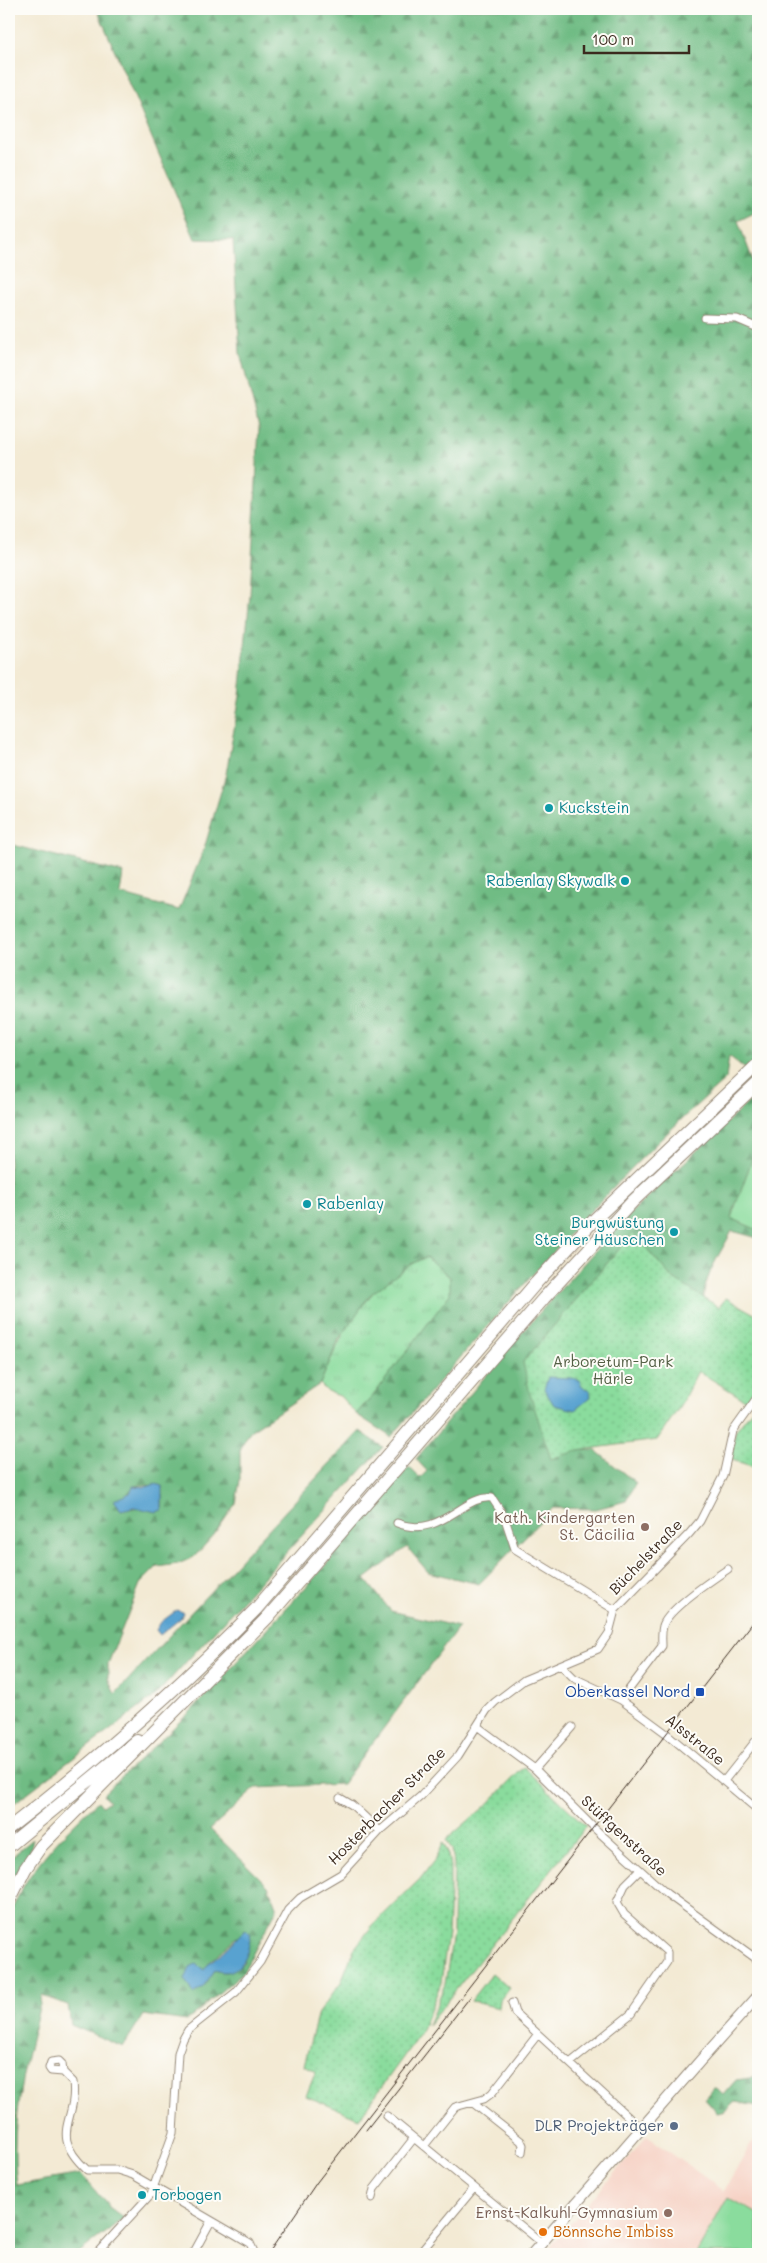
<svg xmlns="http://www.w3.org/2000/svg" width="767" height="2263" font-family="Mali,sans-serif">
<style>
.built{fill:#f6d2c5}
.grass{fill:url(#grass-tufts);stroke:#62835e}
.forest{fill:url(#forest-firs);stroke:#557351;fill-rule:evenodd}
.park{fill:url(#park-dots);stroke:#62835e}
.pitch{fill:#8adc9d;stroke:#62835e}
.water{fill:#58a2d0;stroke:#4a6677}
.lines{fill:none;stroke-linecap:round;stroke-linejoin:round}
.street-casing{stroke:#978a79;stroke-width:9}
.secondary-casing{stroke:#978a79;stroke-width:12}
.highway-casing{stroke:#978a79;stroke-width:14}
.street{stroke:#fff;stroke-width:7}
.secondary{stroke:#fff;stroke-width:10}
.highway{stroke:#fff;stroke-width:12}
.tram{stroke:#3b2a1e;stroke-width:1}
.culture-dot{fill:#0f9aa8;stroke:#fdfcf7;stroke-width:2}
.education-dot{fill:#8d6e63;stroke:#fdfcf7;stroke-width:2}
.transit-dot{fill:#1a4fb4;stroke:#fdfcf7;stroke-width:2}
.service-dot{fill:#5c6f8a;stroke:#fdfcf7;stroke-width:2}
.food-dot{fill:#e8710a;stroke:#fdfcf7;stroke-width:2}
.labels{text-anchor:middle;stroke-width:4;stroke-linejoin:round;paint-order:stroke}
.culture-label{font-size:15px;fill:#0d838f;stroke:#fdfcf7;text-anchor:start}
.park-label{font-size:15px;fill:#535f44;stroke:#fdfcf7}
.education-label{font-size:15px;fill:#785e54;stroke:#fdfcf7;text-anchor:end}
.street-label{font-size:15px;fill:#3b2a1e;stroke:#fdfcf7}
.transit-label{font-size:15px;fill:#164399;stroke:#fdfcf7;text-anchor:end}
.service-label{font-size:15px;fill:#4e5e75;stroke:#fdfcf7;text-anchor:end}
.food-label{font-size:15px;fill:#c56008;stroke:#fdfcf7;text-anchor:start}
</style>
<defs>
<pattern id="grass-tufts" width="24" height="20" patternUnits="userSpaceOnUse" patternTransform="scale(1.25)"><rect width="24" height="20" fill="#8adc9d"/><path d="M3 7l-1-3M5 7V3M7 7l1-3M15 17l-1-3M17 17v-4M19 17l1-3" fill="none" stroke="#78bd87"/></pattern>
<pattern id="forest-firs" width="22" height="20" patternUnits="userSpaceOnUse" patternTransform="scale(1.25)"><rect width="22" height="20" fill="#6fbc84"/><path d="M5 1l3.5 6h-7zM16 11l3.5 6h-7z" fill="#5c996b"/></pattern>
<pattern id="park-dots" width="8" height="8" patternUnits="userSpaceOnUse" patternTransform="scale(1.25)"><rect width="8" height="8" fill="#8adc9d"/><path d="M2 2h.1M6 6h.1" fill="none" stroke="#78bd87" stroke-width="1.8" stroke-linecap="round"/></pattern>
</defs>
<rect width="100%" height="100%" fill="#fdfcf7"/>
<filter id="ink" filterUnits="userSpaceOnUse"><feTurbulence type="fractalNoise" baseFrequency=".02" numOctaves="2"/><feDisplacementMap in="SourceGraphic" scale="10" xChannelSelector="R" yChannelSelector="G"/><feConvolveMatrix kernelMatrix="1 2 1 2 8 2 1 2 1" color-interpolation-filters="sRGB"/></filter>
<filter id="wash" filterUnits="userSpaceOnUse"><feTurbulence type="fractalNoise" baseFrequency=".0096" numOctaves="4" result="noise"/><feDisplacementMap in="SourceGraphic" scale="20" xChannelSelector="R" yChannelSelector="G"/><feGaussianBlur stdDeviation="1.12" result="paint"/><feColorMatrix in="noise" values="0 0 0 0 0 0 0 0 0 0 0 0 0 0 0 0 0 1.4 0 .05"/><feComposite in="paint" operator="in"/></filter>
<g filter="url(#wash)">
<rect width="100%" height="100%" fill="#f3ead4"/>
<!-- built -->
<path class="built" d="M758,2132V2254H544L647,2136L724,2191Z"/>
<!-- grass -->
<path class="grass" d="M426,1257L450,1277L451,1294L373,1396L356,1414L340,1396L328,1392L320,1384C344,1327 366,1283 426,1257Z"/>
<!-- forest -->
<path class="forest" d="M97,9H758V211L738,221L758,274V1079L729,1056L726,1079C603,1186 499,1315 391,1437L356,1414L373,1396L450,1294V1277L426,1257L411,1264L370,1295L339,1339L320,1384L250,1431L240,1448V1480L236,1503L214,1535L194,1557L178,1564L157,1567L140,1584L108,1664V1679L115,1694L360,1431L383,1447L155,1696L9,1807V1636L12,1623L9,1612V844L123,873L120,894L179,910L204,849L226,774L240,696L250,595L259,427L240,353L233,240L195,239ZM142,1485L162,1486V1510L139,1507L129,1509V1494L134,1486Z
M758,1093V1143L731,1218L758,1230V1238L732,1231C721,1252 706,1273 703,1298L673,1279L633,1233L523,1362L551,1458L571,1451L595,1450L636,1483L626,1501L596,1509L553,1508L479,1584L428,1572L407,1547L365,1579L391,1611L459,1627L342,1784L256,1788L210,1829L268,1886L277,1909L243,1972L187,2021L143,2015L123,2047L71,2025L68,2005L42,1996C26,2061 9,2117 17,2185L81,2174L109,2207L124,2218L77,2254H9V1919C24,1871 62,1835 98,1801L102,1806L109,1801L103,1794L190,1712L316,1576L409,1467L420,1478L427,1471L416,1459L524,1330L620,1223ZM236,1937L244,1962C233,1970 228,1975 215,1970L203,1987C204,1955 218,1959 236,1937Z
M33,1839L30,1852L9,1883V1859Z
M758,2074V2106L735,2102L725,2111L717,2113L705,2099L715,2087L723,2095L736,2080L751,2078Z"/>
<!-- park -->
<path class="park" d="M633,1233L673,1279L719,1307L726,1298L758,1316V1394L750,1403L698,1371L679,1408L657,1440C624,1445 581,1447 551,1459L530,1394L523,1362Z
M758,1402V1468L729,1459L736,1430Z
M524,1767L586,1826L428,2025L445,1984L453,1933L454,1865L452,1849L446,1840L489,1803Z
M443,1843L447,1851L450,1865V1894L448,1933L441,1983L420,2034L359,2118L306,2096L316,2071L304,2065L318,2013L341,1982L354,1949L373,1925L420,1879L436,1858Z
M492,1973L509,1988L500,2000L499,2008L470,2001Z"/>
<!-- pitch -->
<path class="pitch" d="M758,1143V1230L731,1218Z
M728,2197L758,2214V2253L696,2254Z"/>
<!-- water -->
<path class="water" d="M548,1377L572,1378L579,1380L582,1387L590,1390L591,1397L575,1410L554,1405L544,1389Z
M156,1484L162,1486V1510L156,1512L134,1507L121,1510L114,1500L130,1493L133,1486L146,1487Z
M177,1610L183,1612L181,1618L160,1635L156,1630L161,1622Z
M245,1930L251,1934C248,1955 240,1979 215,1970L203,1987L193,1994L185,1980L190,1967L196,1964L204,1970C212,1959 214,1959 224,1951C232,1945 237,1936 245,1930Z"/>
</g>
<g filter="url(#ink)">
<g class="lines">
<defs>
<path id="street" d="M705,318L737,319L758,328
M397,1523C440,1540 464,1494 492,1498L504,1516L515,1549L615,1610
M562,1666L574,1678L621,1700L667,1734L758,1810
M621,1700L662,1646C662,1640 661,1633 663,1626C667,1610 713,1579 728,1569
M477,1726L535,1769L593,1827L667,1894L758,1960
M535,1769L572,1727
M724,1781L758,1738
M340,1798L352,1805L380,1831
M512,2003L515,2013L636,2124L642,2127
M570,2063L631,2014L667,1962V1952L624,1914L617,1902L625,1885L640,1870
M63,2072L51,2071L49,2068L51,2062L59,2061L62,2064L63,2072L73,2082C78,2122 47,2133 87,2170H117L133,2175L250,2243L254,2252
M473,2103L521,2141L523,2145L522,2152
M387,2116L542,2243
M424,2146L455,2107L484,2099L492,2093L538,2034
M372,2198L374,2189L414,2138
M96,2254L151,2194L173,2133L178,2053L183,2039L188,2030L236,1992L260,1962L288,1910L300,1898L341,1874L380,1831L421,1796L458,1756L487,1710L495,1702L524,1680L598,1649L609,1633L615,1610L689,1534L700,1521L723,1476L733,1431L758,1396
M193,2254L211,2221
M416,2254L420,2253L474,2188"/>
<path id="secondary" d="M532,2254L700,2061L758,1996"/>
<path id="highway" d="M9,1828C97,1760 178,1689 256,1609L536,1283L595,1219L758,1064
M9,1846L137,1741
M9,1901L25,1869L41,1846L267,1618L544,1298L633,1201L758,1083"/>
</defs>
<!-- street casing -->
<use href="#street" class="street-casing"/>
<!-- secondary casing -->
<use href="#secondary" class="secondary-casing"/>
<!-- highway casing -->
<use href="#highway" class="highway-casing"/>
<!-- street -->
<use href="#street" class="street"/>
<!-- secondary -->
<use href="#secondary" class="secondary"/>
<!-- highway -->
<use href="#highway" class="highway"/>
<!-- tram -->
<path class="tram" d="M366,2130L471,1996
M268,2254L317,2182L758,1616"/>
</g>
</g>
<!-- markers -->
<g class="culture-dot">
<circle cx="549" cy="808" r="5"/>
<circle cx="625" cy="881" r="5"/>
<circle cx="307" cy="1204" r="5"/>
<circle cx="674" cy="1232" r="5"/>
<circle cx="142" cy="2195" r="5"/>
</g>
<g class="education-dot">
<circle cx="645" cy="1527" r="5"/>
<circle cx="668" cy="2213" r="5"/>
</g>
<rect class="transit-dot" x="695" y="1687" width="10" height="10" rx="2.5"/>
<circle class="service-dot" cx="674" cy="2126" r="5"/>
<circle class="food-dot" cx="543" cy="2232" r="5"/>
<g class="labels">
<!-- culture labels -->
<g class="culture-label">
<text x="559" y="813">Kuckstein</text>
<text x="615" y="886" text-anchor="end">Rabenlay Skywalk</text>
<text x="317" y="1209">Rabenlay</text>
<text x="664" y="1228" text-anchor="end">Burgwüstung<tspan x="664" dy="17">Steiner Häuschen</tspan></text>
<text x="152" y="2200">Torbogen</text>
</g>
<!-- park labels -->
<g class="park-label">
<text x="613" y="1367">Arboretum-Park<tspan x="613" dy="17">Härle</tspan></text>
</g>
<!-- education labels -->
<g class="education-label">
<text x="635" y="1523">Kath. Kindergarten<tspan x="635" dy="17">St. Cäcilia</tspan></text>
<text x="658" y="2218">Ernst-Kalkuhl-Gymnasium</text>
</g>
<!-- street labels -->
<g class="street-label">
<text transform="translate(646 1557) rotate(-46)" y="5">Büchelstraße</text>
<text transform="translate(695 1740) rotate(39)" y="5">Alsstraße</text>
<text transform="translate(387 1806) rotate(-45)" y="5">Hosterbacher Straße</text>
<text transform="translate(624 1836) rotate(43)" y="5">Stüffgenstraße</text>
</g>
<!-- transit labels -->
<g class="transit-label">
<text x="690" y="1697">Oberkassel Nord</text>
</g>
<!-- service labels -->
<g class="service-label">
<text x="664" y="2131">DLR Projekträger</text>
</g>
<!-- food labels -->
<g class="food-label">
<text x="553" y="2237">Bönnsche Imbiss</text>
</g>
</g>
<!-- margin -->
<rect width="767" height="2263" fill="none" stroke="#fdfcf7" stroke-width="30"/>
<!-- scale -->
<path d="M584 45v8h105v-8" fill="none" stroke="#3b2a1e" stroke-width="2.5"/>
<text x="592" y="45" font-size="15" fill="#3b2a1e" stroke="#fdfcf7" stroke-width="4" paint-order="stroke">100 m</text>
</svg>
